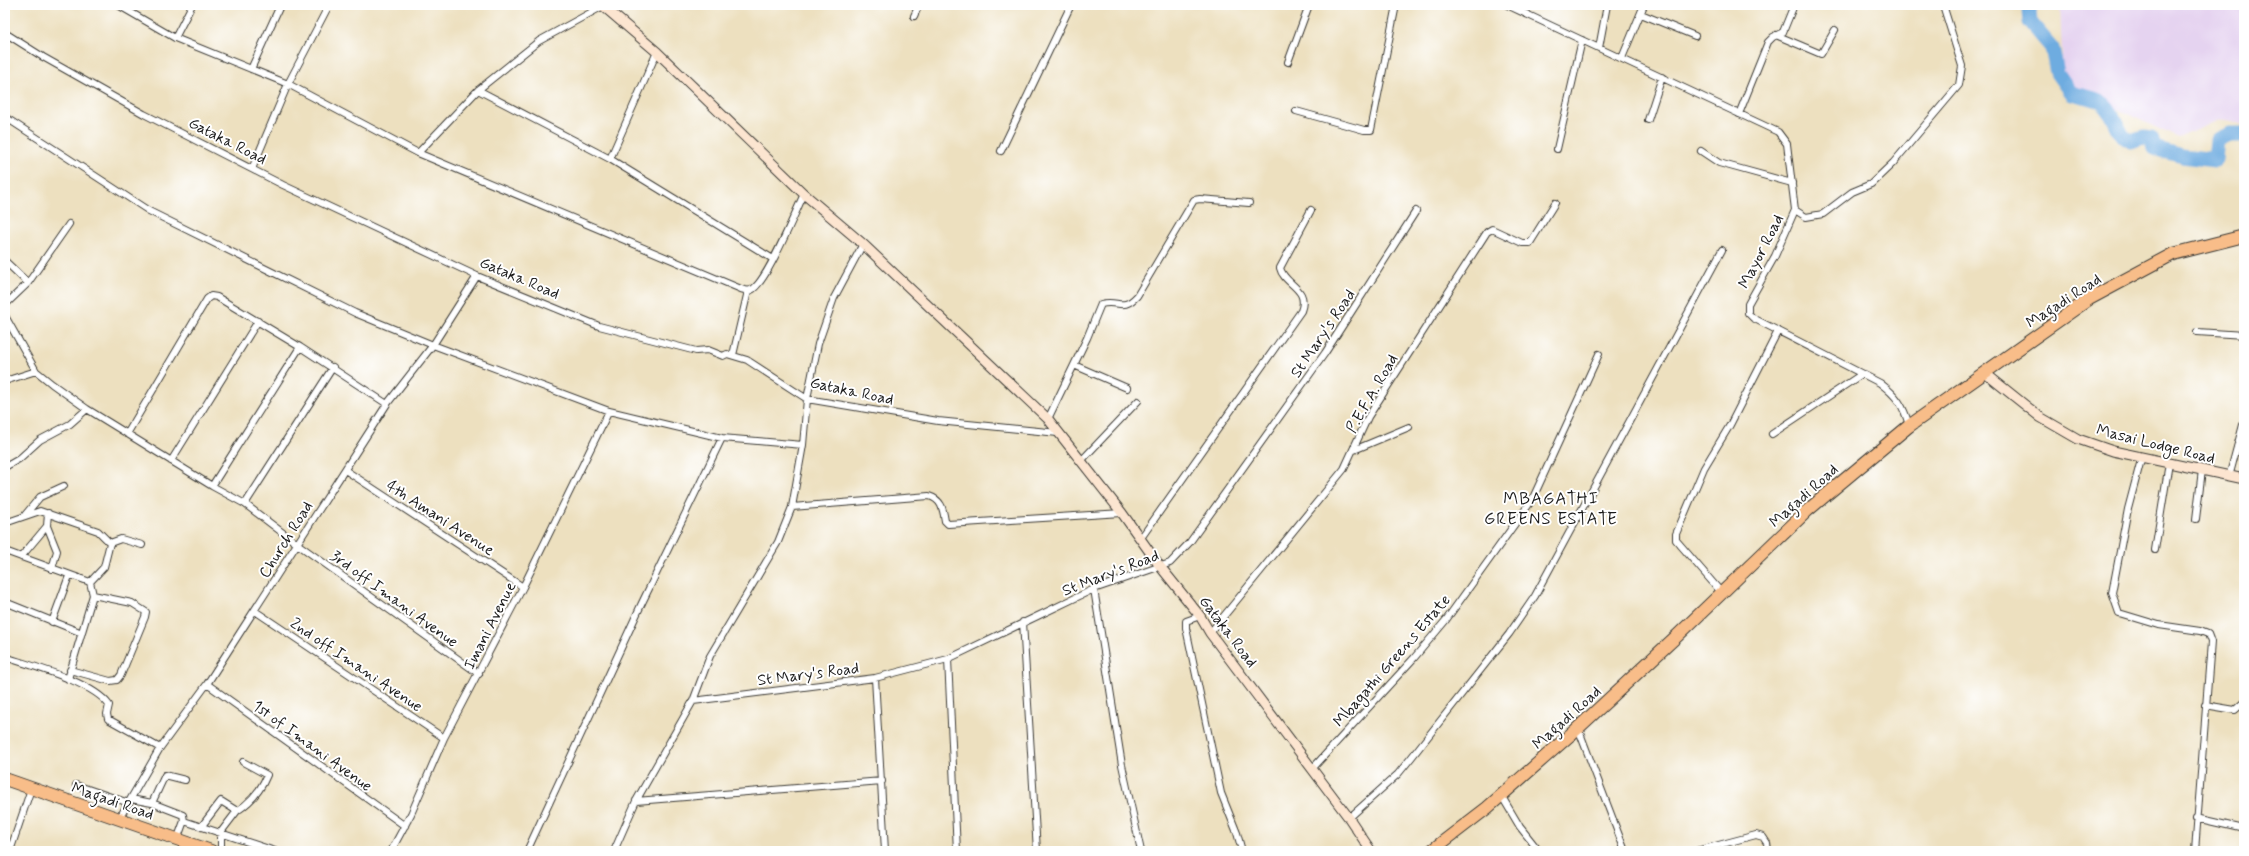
<svg xmlns="http://www.w3.org/2000/svg" width="2249" height="856" font-family="Mynerve,sans-serif">
<style>
.built{fill:#e5d3f0}
.lines{fill:none;stroke-linecap:round;stroke-linejoin:round}
.river{stroke:#6eace0;stroke-width:15}
.street-casing{stroke:#3b3934;stroke-width:8}
.secondary-casing{stroke:#3b3934;stroke-width:11}
.highway-casing{stroke:#3b3934;stroke-width:14}
.street{stroke:#fff;stroke-width:6}
.secondary{stroke:#fce5d0;stroke-width:9}
.highway{stroke:#f8bd89;stroke-width:12}
.labels{text-anchor:middle;stroke-width:4;stroke-linejoin:round;paint-order:stroke}
.street-label{font-size:16px;fill:#1c1c1c;stroke:#fff}
.neighbourhood-label{font-size:17px;letter-spacing:1px;fill:#1c1c1c;stroke:#fff}
</style>
<rect width="100%" height="100%" fill="#fff"/>
<filter id="ink" filterUnits="userSpaceOnUse"><feTurbulence type="fractalNoise" baseFrequency=".025" numOctaves="2"/><feDisplacementMap in="SourceGraphic" scale="8" xChannelSelector="R" yChannelSelector="G"/><feConvolveMatrix kernelMatrix="1 2 1 2 8 2 1 2 1" color-interpolation-filters="sRGB"/></filter>
<filter id="wash" filterUnits="userSpaceOnUse"><feTurbulence type="fractalNoise" baseFrequency=".012" numOctaves="4" result="noise"/><feDisplacementMap in="SourceGraphic" scale="16" xChannelSelector="R" yChannelSelector="G"/><feGaussianBlur stdDeviation="0.9" result="paint"/><feColorMatrix in="noise" values="0 0 0 0 0 0 0 0 0 0 0 0 0 0 0 0 0 1.4 0 .05"/><feComposite in="paint" operator="in"/></filter>
<g filter="url(#wash)">
<rect width="100%" height="100%" fill="#ede0bf"/>
<!-- built -->
<path class="built" d="M2060,5H2244V124L2219,120L2178,138L2063,83Z"/>
<g class="lines">
<!-- river -->
<path class="river" d="M2031,5L2029,10L2030,22L2052,48L2057,73L2071,93C2080,96 2094,97 2101,102C2116,111 2115,134 2131,141L2144,137L2151,138L2154,148L2182,156L2215,160L2217,140L2230,134H2244"/>
</g>
</g>
<g filter="url(#ink)">
<g class="lines">
<defs>
<path id="street" d="M118,5L175,38L288,84L418,153L741,289C745,290 749,292 753,289C768,279 795,213 804,194
M1507,5L1778,132L1787,144L1795,210L1775,256L1748,304V313L1753,318L1880,383C1897,396 1904,406 1909,426
M1641,14L1695,36
M914,16L919,5
M5,33L43,57L144,114L283,185L477,276L599,326L696,351L708,350L723,356L727,354L747,360L807,399L938,421L1058,433
M1776,35L1821,54L1835,30
M175,38L192,5
M1599,48L1607,5
M1622,58L1644,5
M1288,62L1309,5
M251,69L279,8
M478,90L610,159L773,259
M1296,111L1364,130H1371L1396,5
M1739,114L1768,42L1773,37L1783,32L1794,5
M5,117L149,211L355,313L433,345L609,411L722,438L803,445
M1648,120L1662,77
M1557,149L1582,40
M1001,151L1071,5
M1701,151L1719,163L1792,183
M418,153L478,90L539,41L603,6
M610,159L657,52
M252,169L288,84L329,5
M1795,210L1806,217L1823,214L1852,192L1871,184L1893,163L1959,85L1962,66L1943,5
M5,261L28,283
M5,305L28,283L69,224
M5,316L36,371L52,384L87,409L212,486L245,504L296,543L479,674
M2197,332L2244,335
M733,355L748,291
M1074,365L1127,388
M5,381L36,371
M1048,419L1087,338L1101,304C1118,299 1122,312 1137,296L1194,200L1200,199L1249,203
M127,434L207,299L211,296L217,297L300,347
M1772,434L1862,374
M1354,450L1409,427
M2142,456L2128,509L2112,593L2119,613L2159,625L2200,631L2208,634L2211,642L2195,851
M171,461L258,321
M1081,461L1138,401
M5,467L19,459L40,440L70,424L87,409
M345,470L523,587
M2229,477L2244,421
M212,486L300,347L387,404
M245,504L333,367
M792,507L929,496C942,500 943,509 945,521L948,524L1122,513
M25,515L40,497L64,486
M2196,519L2202,470
M5,523L40,511L98,531L110,543L121,539L142,545
M47,526L57,551L52,569
M1141,538L1301,311C1310,288 1284,285 1280,268L1311,210
M2155,550L2169,463
M5,551L90,582L93,595L68,679
M21,557L47,526L48,513
M90,582L104,567L110,543
M1094,589L1122,765L1141,851
M1721,592L1676,540V534L1704,468L1730,425L1778,331
M5,602L82,633
M255,611L444,738
M1200,616L1186,621V628L1221,793L1237,833L1242,851
M52,622L69,576
M1023,622L1037,851
M1210,633L1344,469L1368,417L1487,232L1492,229L1522,243H1530L1555,203
M5,657C32,666 93,682 109,705L107,714L108,719L160,748
M948,659L957,851
M70,670L110,681L117,680L121,675L145,617L146,612L132,603L93,595
M875,678L885,851
M207,684L405,826
M693,701L875,678L948,659L1094,589L1170,563L1190,542L1325,353L1416,211
M2205,705L2235,710L2244,702
M1578,728L1625,851
M1312,769L1414,658L1446,620L1532,500L1599,354
M76,785L129,803
M1501,795L1520,827L1539,851
M131,799L152,803L183,815L184,821
M636,801L882,781
M152,803L165,775L185,780
M237,811C251,802 261,790 267,775L243,762
M1349,818L1398,774L1411,758L1509,634L1535,596L1722,250
M2196,818L2244,829
M119,819L160,748L207,684L387,404L433,345L477,276
M201,827L221,801L237,811L221,832V851
M177,840L184,821L275,851
M10,851L31,789
M391,851L411,814L444,738L523,587L609,411
M527,851L641,605L722,438
M614,851L636,801L693,701L710,656L778,542L792,507L803,445L807,399L818,344L834,298L863,244
M1696,851L1756,835L1763,837L1767,843L1768,851"/>
<path id="secondary" d="M602,5L657,52L804,194L863,244L1048,419L1122,513L1159,565L1200,616L1210,633L1349,818L1371,851
M1985,373L2040,417L2078,439L2113,451L2244,479"/>
<path id="highway" d="M5,779L211,851
M1431,851L1487,808L1578,728L1677,636L1808,510L1909,426L2089,299L2173,254L2244,236"/>
</defs>
<!-- street casing -->
<use href="#street" class="street-casing"/>
<!-- secondary casing -->
<use href="#secondary" class="secondary-casing"/>
<!-- highway casing -->
<use href="#highway" class="highway-casing"/>
<!-- street -->
<use href="#street" class="street"/>
<!-- secondary -->
<use href="#secondary" class="secondary"/>
<!-- highway -->
<use href="#highway" class="highway"/>
</g>
</g>
<g class="labels">
<!-- street labels -->
<g class="street-label">
<text transform="translate(228 140) rotate(27)" y="6">Gataka Road</text>
<text transform="translate(1760 251) rotate(-63)" y="6">Mayor Road</text>
<text transform="translate(520 277) rotate(23)" y="6">Gataka Road</text>
<text transform="translate(2063 300) rotate(-33)" y="6">Magadi Road</text>
<text transform="translate(1322 333) rotate(-56)" y="6">St Mary's Road</text>
<text transform="translate(852 390) rotate(12)" y="6">Gataka Road</text>
<text transform="translate(1371 393) rotate(-60)" y="6">P.E.F.A. Road</text>
<text transform="translate(2156 443) rotate(14)" y="6">Masai Lodge Road</text>
<text transform="translate(1803 495) rotate(-42)" y="6">Magadi Road</text>
<text transform="translate(441 517) rotate(33)" y="6">4th Amani Avenue</text>
<text transform="translate(285 539) rotate(-58)" y="6">Church Road</text>
<text transform="translate(1110 572) rotate(-21)" y="6">St Mary's Road</text>
<text transform="translate(395 598) rotate(36)" y="6">3rd off Imani Avenue</text>
<text transform="translate(489 625) rotate(-63)" y="6">Imani Avenue</text>
<text transform="translate(1229 631) rotate(53)" y="6">Gataka Road</text>
<text transform="translate(1391 660) rotate(-49)" y="6">Mbagathi Greens Estate</text>
<text transform="translate(357 664) rotate(34)" y="6">2nd off Imani Avenue</text>
<text transform="translate(808 673) rotate(-7)" y="6">St Mary's Road</text>
<text transform="translate(1566 717) rotate(-42)" y="6">Magadi Road</text>
<text transform="translate(313 745) rotate(36)" y="6">1st of Imani Avenue</text>
<text transform="translate(113 800) rotate(19)" y="6">Magadi Road</text>
</g>
<!-- neighbourhood labels -->
<g class="neighbourhood-label">
<text x="1551" y="504">MBAGATHI<tspan x="1551" dy="20">GREENS ESTATE</tspan></text>
</g>
</g>
<!-- margin -->
<rect width="2249" height="856" fill="none" stroke="#fff" stroke-width="20"/>
</svg>
